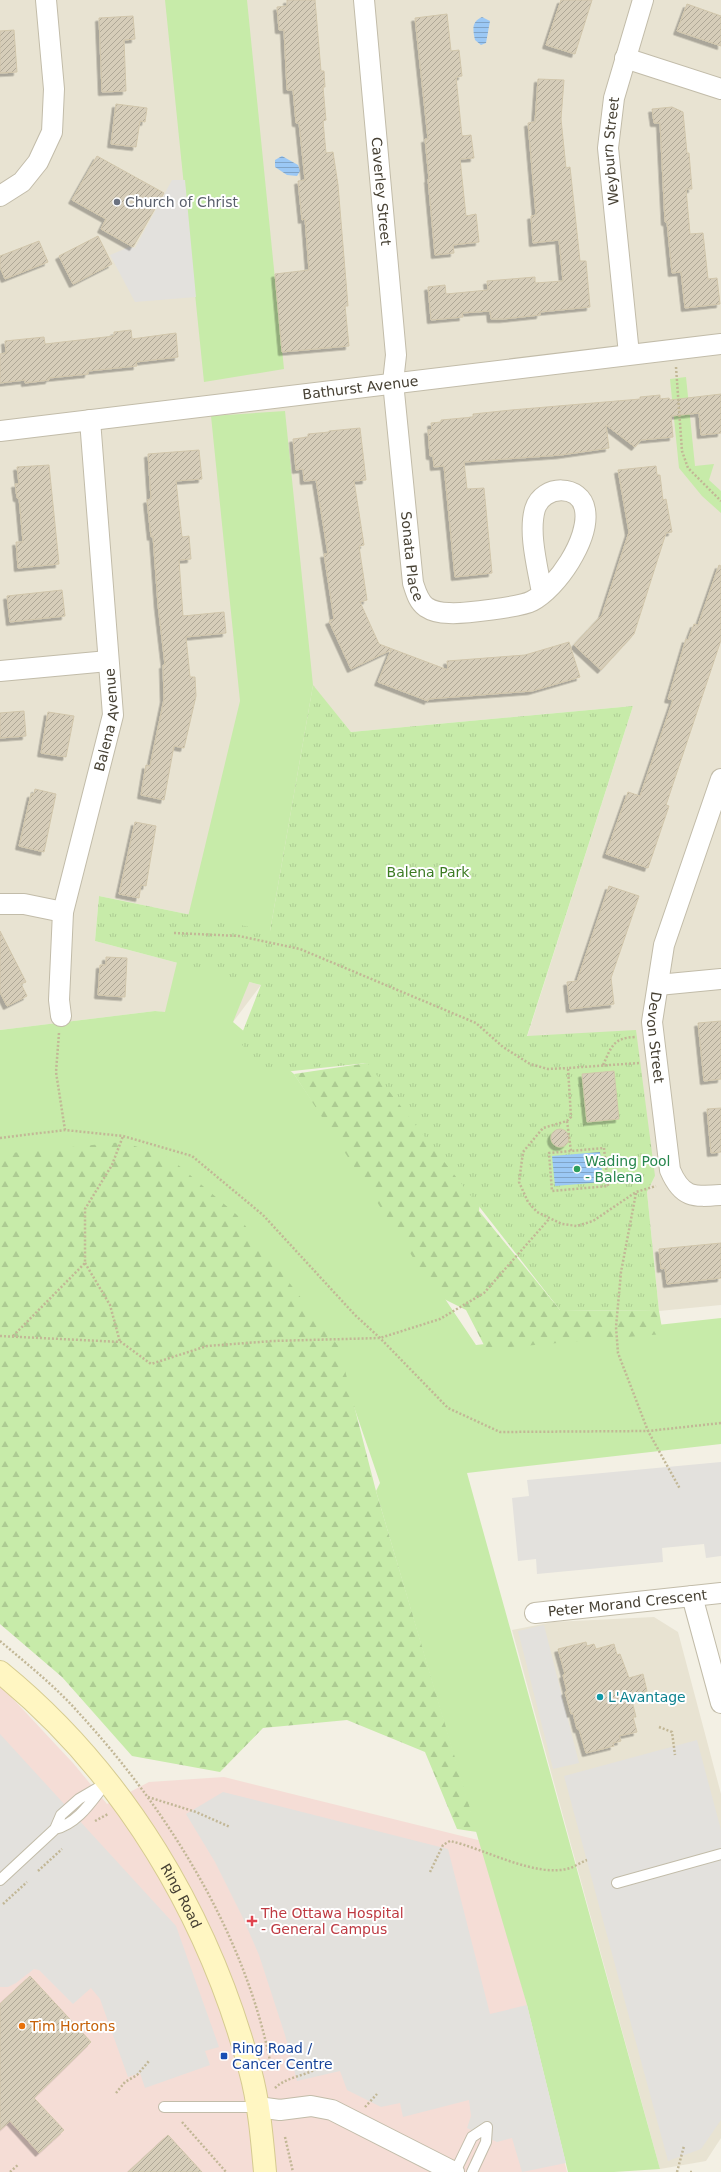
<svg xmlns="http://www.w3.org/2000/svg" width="721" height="2172" font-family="'DejaVu Sans',sans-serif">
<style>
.residential{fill:#e8e3d2}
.medical{fill:#f5ddd6}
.grass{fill:#c7eba9}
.forest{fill:url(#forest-firs)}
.park{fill:url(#park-tufts)}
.parking{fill:#e3e1dd}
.water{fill:url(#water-rules)}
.building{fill:url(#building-hatch);stroke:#d1c6ab;filter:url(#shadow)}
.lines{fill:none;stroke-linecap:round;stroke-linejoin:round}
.lane-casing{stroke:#c2bca9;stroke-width:12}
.street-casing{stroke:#c2bca9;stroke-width:22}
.secondary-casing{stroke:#d6cb90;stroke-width:24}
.path{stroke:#c2b796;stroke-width:2.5;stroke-dasharray:2 2;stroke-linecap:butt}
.lane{stroke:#fff;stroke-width:10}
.street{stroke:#fff;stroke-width:20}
.secondary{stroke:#fff6c2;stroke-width:22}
.worship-dot{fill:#6b7280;stroke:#fff;stroke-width:1.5}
.leisure-dot{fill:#2e9e5b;stroke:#fff;stroke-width:1.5}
.culture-dot{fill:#0f9aa8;stroke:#fff;stroke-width:1.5}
.health-dot{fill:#e0444e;stroke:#fff;stroke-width:1.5}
.food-dot{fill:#e8710a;stroke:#fff;stroke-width:1.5}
.transit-dot{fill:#1a4fb4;stroke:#fff;stroke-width:1.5}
.labels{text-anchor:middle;stroke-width:4;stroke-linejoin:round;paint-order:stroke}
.street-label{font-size:14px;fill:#464033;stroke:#fff}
.worship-label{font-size:14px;fill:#5b616d;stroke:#fff;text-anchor:start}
.park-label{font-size:14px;fill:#3c7b23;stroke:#fff}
.leisure-label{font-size:14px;fill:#27864d;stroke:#fff;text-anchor:start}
.culture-label{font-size:14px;fill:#0d838f;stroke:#fff;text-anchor:start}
.health-label{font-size:14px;fill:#be3a42;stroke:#fff;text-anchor:start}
.food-label{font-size:14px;fill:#c56008;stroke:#fff;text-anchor:start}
.transit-label{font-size:14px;fill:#164399;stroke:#fff;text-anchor:start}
</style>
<defs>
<pattern id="forest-firs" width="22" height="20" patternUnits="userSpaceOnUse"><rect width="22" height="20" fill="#c7eba9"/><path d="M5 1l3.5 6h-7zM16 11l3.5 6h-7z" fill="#accb92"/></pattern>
<pattern id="park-tufts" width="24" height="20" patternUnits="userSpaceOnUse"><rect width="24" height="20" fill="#c7eba9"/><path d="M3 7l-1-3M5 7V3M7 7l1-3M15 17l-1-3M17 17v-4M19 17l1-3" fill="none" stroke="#accb92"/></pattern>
<pattern id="water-rules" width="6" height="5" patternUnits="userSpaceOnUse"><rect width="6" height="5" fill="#9bc8f5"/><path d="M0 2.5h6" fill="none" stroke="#80a4c7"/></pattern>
<pattern id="building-hatch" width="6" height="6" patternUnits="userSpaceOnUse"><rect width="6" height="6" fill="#d6cdb9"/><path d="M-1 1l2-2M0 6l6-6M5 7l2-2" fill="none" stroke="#afa897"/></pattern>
<filter id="shadow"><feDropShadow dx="-3.5" dy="3.5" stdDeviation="0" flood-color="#0004"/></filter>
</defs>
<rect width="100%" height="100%" fill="#f3f0e4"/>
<!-- residential -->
<path class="residential" d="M0,0H721V1305L659,1311L647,1192L655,1176L527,1037L633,706L351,732L313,686L270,931L99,896L95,941L261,985L233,1022L155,1011L0,1030Z
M654,1617L678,1632L721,1794V2138L706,2161L660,2169L512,1630L553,1622Z"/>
<!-- medical -->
<path class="medical" d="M0,1685L73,1763L107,1804L149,1782L224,1777L482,1841L526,2001L567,2172H0Z"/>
<!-- grass -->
<path class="grass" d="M165,0H247L284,369L204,382Z
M686,377L695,466L714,464L709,480L721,491V513L702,496L679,468L670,379Z
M285,411L313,685L270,931L233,1022L294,1074L476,1345L721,1318V1444L467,1473L660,2169L614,2172H568L527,2005L376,1491L380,1483L338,1360L0,1159V1030L155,1011L165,1012L240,701L211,416Z"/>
<!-- forest -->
<path class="forest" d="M367,1063L489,1112L479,1211L560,1310L659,1311L663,1334L486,1349L466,1310L438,1296L294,1074Z
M123,1142L170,1158L237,1215L339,1347L376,1491L477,1832L457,1829L425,1752L347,1720L263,1728L220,1772L132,1756L62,1677L0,1624V1154Z"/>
<!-- park -->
<path class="park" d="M313,685L351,732L633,706L527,1036L636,1030L655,1176L647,1192L659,1311L560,1310L367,1063L265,1074L239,1041L261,985L95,941L99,896L270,931Z"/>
<!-- parking -->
<path class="parking" d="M172,180H185L196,297L135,302L110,255L129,247L135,248Z
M721,1462V1556L706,1558L704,1544L662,1548L663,1562L537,1574L536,1559L518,1561L512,1498L529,1496L527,1480Z
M544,1625L579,1763L553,1769L518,1631Z
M0,1734L176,1926L219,2047L205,2051L210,2065L145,2088L140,2073L128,2077L100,1999L91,1988L73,2004L39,1970L34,1969L16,1983L8,1987H0Z
M697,1740L721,1830V2120L701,2149L668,2161L564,1776Z
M223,1792L448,1849L490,2014L527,2005L566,2163L522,2172L512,2138L497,2142L467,2128L471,2116L469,2100L403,2117L400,2103L381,2107L347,2090L340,2071L297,2081L285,2035L259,1955L242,1916L215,1862L186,1814Z"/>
<!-- water -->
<path class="water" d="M482,17L490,21L486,43L481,45L475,40C473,30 471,22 482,17Z
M282,156L298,165L300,171L297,176L287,175L275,167V160Z
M600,1152L603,1182L555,1186L552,1156Z"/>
<!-- building -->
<path class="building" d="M287,0H315L321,71H324L325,87H323L326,120L323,121L326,153L333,152L338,185L348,306H345L349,346L282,352L275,274L309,270L305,219L302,220L298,181L305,180L299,123H296L293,90H287L284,30H279L277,7L287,6Z
M561,0H592L575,54L546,45Z
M687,4L721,16V46L677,31Z
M447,14L451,51L459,50L462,76L456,77L462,136L471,135L474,158L460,159L466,216L476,214L479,242L453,245L454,253L435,255L428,179H429L425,139H428L415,18Z
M133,16L135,39L124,40L126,91L102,92L99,18Z
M14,30L17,72L0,73V31Z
M538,79L564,80L561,119L566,168L570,167L580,261H586L590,307L540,312V315L503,319H491L490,311L462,313L463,317L431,320L428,287L445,285L446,294L488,290L487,281L535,277V283L563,281L559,240L533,243L531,216L536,215L528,123L535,122Z
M116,104L147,108L145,122L140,121L136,147L111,144Z
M672,107L683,112L687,153H689L692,189H686L690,234L703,233L708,279L717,278L720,304L685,308L681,272L672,273L667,222H665L660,123H654L652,109Z
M97,156L164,193L133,247L101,229L106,219L72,200Z
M98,236L112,264L73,284L59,256Z
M39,241L48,262L5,279L0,267V256Z
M131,330L132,339L176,333L178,357L136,362L137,366L88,371V374L49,378V380L25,383V380L0,383V354L6,353L5,341L44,337L45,344L114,336V332Z
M721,394V433L701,435L699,413L671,416L673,437L641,440L635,447L606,425L609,448L561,455L464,462L467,489L484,488L492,573L455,577L444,466L434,467L433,456H430L428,430H432L431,423L441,422V420L473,417V414L511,410L640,399V397L660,395V399L669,398L670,400Z
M360,428L366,480L354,481L364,545L359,546L367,600L360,602L379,644L448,670L447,661L525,655L569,642L580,677L532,691L428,699V701L378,682L391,650L351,669L329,621L334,619L324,554H328L316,480L304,481L303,469L296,470L293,439L308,437V434L329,432V431Z
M199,450L202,479L176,481L182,537L189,536L191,559L179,560L183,616L224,612L226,633L186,637L190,677H195L196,696L184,748L174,746L164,800L141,795L146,765L150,766L164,699L163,665H165L158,605L153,536L151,537L147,500L151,499L148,454Z
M49,465L59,564L18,568L16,542H23L19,498H17L15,484H19L17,467Z
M656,466L657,475H660L663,500L666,499L672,532L666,533L634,634L601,670L574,645L602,615L629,532L618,470Z
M719,565L721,566V640L666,805L669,806L648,868L606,854L628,792L640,796L673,700L668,699L686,639L688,640L694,624L698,625Z
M62,590L65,616L10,622L7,596Z
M24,711L26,736L0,738V713Z
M48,712L74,716L66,757L41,753Z
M35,789L56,794L44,852L19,846L31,794H34Z
M135,822L156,826L146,886L141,885L139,898L119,894Z
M609,886L639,896L611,978L614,1004L570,1009L567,982L577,981Z
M0,931L26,982L21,984L27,996L7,1006L0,992Z
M106,957L127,958L125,997L98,995L100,965H106Z
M721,1021V1079L704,1081L698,1023Z
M614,1071L619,1119L587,1122L582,1074Z
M721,1108V1152L711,1153L707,1109Z
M551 1138a9 9 0 1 1 18 0a9 9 0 1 1-18 0Z
M721,1243V1278L667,1284L665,1268L661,1269L659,1249Z
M586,1642L587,1646L594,1644L596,1649L614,1644L617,1655L620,1654L629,1678L643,1674L647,1691L632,1695L634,1700L632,1701L636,1717H633L637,1732L619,1736L621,1741L613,1743L614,1746L586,1753L579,1729H577L573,1713L571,1714L565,1692L567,1691L563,1675L565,1674L558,1649Z
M30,1976L91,2042L34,2098L64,2130L39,2153L10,2121L0,2130V2004Z
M168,2135L202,2172H128Z"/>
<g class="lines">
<defs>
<path id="lane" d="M55,1829C76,1824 89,1805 102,1788
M0,1880L55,1829L61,1815L79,1799L108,1782
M617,1883L721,1854
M164,2107H258
M455,2172L472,2137L487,2127
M472,2172L486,2142L487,2127"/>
<g id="street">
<path id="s1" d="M364,0L396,355L393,382L413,583C416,592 418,601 426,607C432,611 441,613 449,613C463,614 521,607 532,601C557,588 590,539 585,510C581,484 543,484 535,509C528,533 538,569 542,593"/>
<path d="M625,58L721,89"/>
<path d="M0,196L22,182L38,162L52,132L54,89L46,0"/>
<path id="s2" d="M629,354L608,148L614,98L643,0"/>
<path id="s3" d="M0,431L721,344"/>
<path d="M0,671L108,661"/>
<path id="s4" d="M721,779L664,945L652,1022L670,1170C682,1198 693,1197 721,1195"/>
<path d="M0,904H24L63,912"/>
<path d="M658,985L721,979"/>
<path id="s5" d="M61,1016L59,1000L63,912L113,715L90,420"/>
<path d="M692,1596L721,1703"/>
<path id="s6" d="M535,1613L721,1593"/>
<path d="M258,2107L280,2110L311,2106L332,2110L454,2172"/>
</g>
<g id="secondary">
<path id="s7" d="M0,1672C124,1773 209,1916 250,2070C259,2103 262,2138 265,2172"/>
</g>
</defs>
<!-- lane casing -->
<use href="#lane" class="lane-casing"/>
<!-- street casing -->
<use href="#street" class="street-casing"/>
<!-- secondary casing -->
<use href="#secondary" class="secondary-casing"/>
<!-- path -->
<path class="path" d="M676,367L682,451L688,468L721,501
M174,933L239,936L300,949L476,1023L503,1047L530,1064L548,1069L568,1068
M59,1033L56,1072L65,1130
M639,1063L568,1068L571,1117L567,1121L543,1128L523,1152L519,1182L528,1202L537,1212L562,1224L577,1226L593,1221L636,1192L656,1186
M603,1065C612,1046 613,1038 635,1037
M567,1121L571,1151
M0,1138L65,1130L123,1136L192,1156L263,1215L355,1315L380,1338L448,1408L500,1432L648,1431L721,1423
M604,1148L608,1186L552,1191L549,1153Z
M636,1193L621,1272L616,1327L618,1353L648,1431L680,1489
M85,1263L110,1305L120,1342
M0,1336L121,1342L151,1364L207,1346L273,1341L380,1338L440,1319L484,1293L549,1219
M13,1336L85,1263V1209L112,1165L123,1136
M0,1641C27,1664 55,1686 78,1712C168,1810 246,1935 271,2066
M659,1727L672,1732L675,1755
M148,1797L196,1812L230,1827
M95,1821L108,1814
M38,1871L62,1849
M430,1872L443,1845L450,1841C483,1848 537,1879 570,1868C576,1866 581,1862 587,1860
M3,1904L27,1882
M275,2088C286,2077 305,2076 318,2068
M116,2093L125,2082L137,2075L149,2061
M365,2107L377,2094
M182,2122L226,2172
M285,2137L293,2172
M10,2172L19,2164
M677,2172L684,2146
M690,2172H693"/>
<!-- lane -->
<use href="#lane" class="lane"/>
<!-- street -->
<use href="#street" class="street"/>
<!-- secondary -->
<use href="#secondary" class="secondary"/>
</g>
<!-- markers -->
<circle class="worship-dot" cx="117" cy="202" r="4"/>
<circle class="leisure-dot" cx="577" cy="1169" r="4"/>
<circle class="culture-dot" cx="600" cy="1697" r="4"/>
<path class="health-dot" d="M250 1915h4v4h4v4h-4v4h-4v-4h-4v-4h4z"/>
<circle class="food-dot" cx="22" cy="2026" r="4"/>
<rect class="transit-dot" x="220" y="2052" width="8" height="8" rx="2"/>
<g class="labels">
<!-- street labels -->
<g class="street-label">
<text dy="5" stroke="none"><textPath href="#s2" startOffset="204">Weyburn Street</textPath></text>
<text dy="5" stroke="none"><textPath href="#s1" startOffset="192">Caverley Street</textPath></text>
<text dy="5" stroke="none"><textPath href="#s3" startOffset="363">Bathurst Avenue</textPath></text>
<text dy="5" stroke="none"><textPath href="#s1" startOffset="559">Sonata Place</textPath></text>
<text dy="5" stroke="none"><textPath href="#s5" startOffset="302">Balena Avenue</textPath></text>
<text dy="5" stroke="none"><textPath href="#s4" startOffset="269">Devon Street</textPath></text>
<text dy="5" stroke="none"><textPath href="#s6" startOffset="93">Peter Morand Crescent</textPath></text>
<text dy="5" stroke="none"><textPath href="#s7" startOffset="290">Ring Road</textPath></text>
</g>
<!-- worship labels -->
<g class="worship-label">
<text x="125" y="207">Church of Christ</text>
</g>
<!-- park labels -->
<g class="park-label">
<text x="428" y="877">Balena Park</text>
</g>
<!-- leisure labels -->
<g class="leisure-label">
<text x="585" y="1166">Wading Pool<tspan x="585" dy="16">- Balena</tspan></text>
</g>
<!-- culture labels -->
<g class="culture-label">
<text x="608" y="1702">L'Avantage</text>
</g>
<!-- health labels -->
<g class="health-label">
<text x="261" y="1918">The Ottawa Hospital<tspan x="261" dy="16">- General Campus</tspan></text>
</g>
<!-- food labels -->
<g class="food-label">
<text x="30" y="2031">Tim Hortons</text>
</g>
<!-- transit labels -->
<g class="transit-label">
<text x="232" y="2053">Ring Road /<tspan x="232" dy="16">Cancer Centre</tspan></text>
</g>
</g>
</svg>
